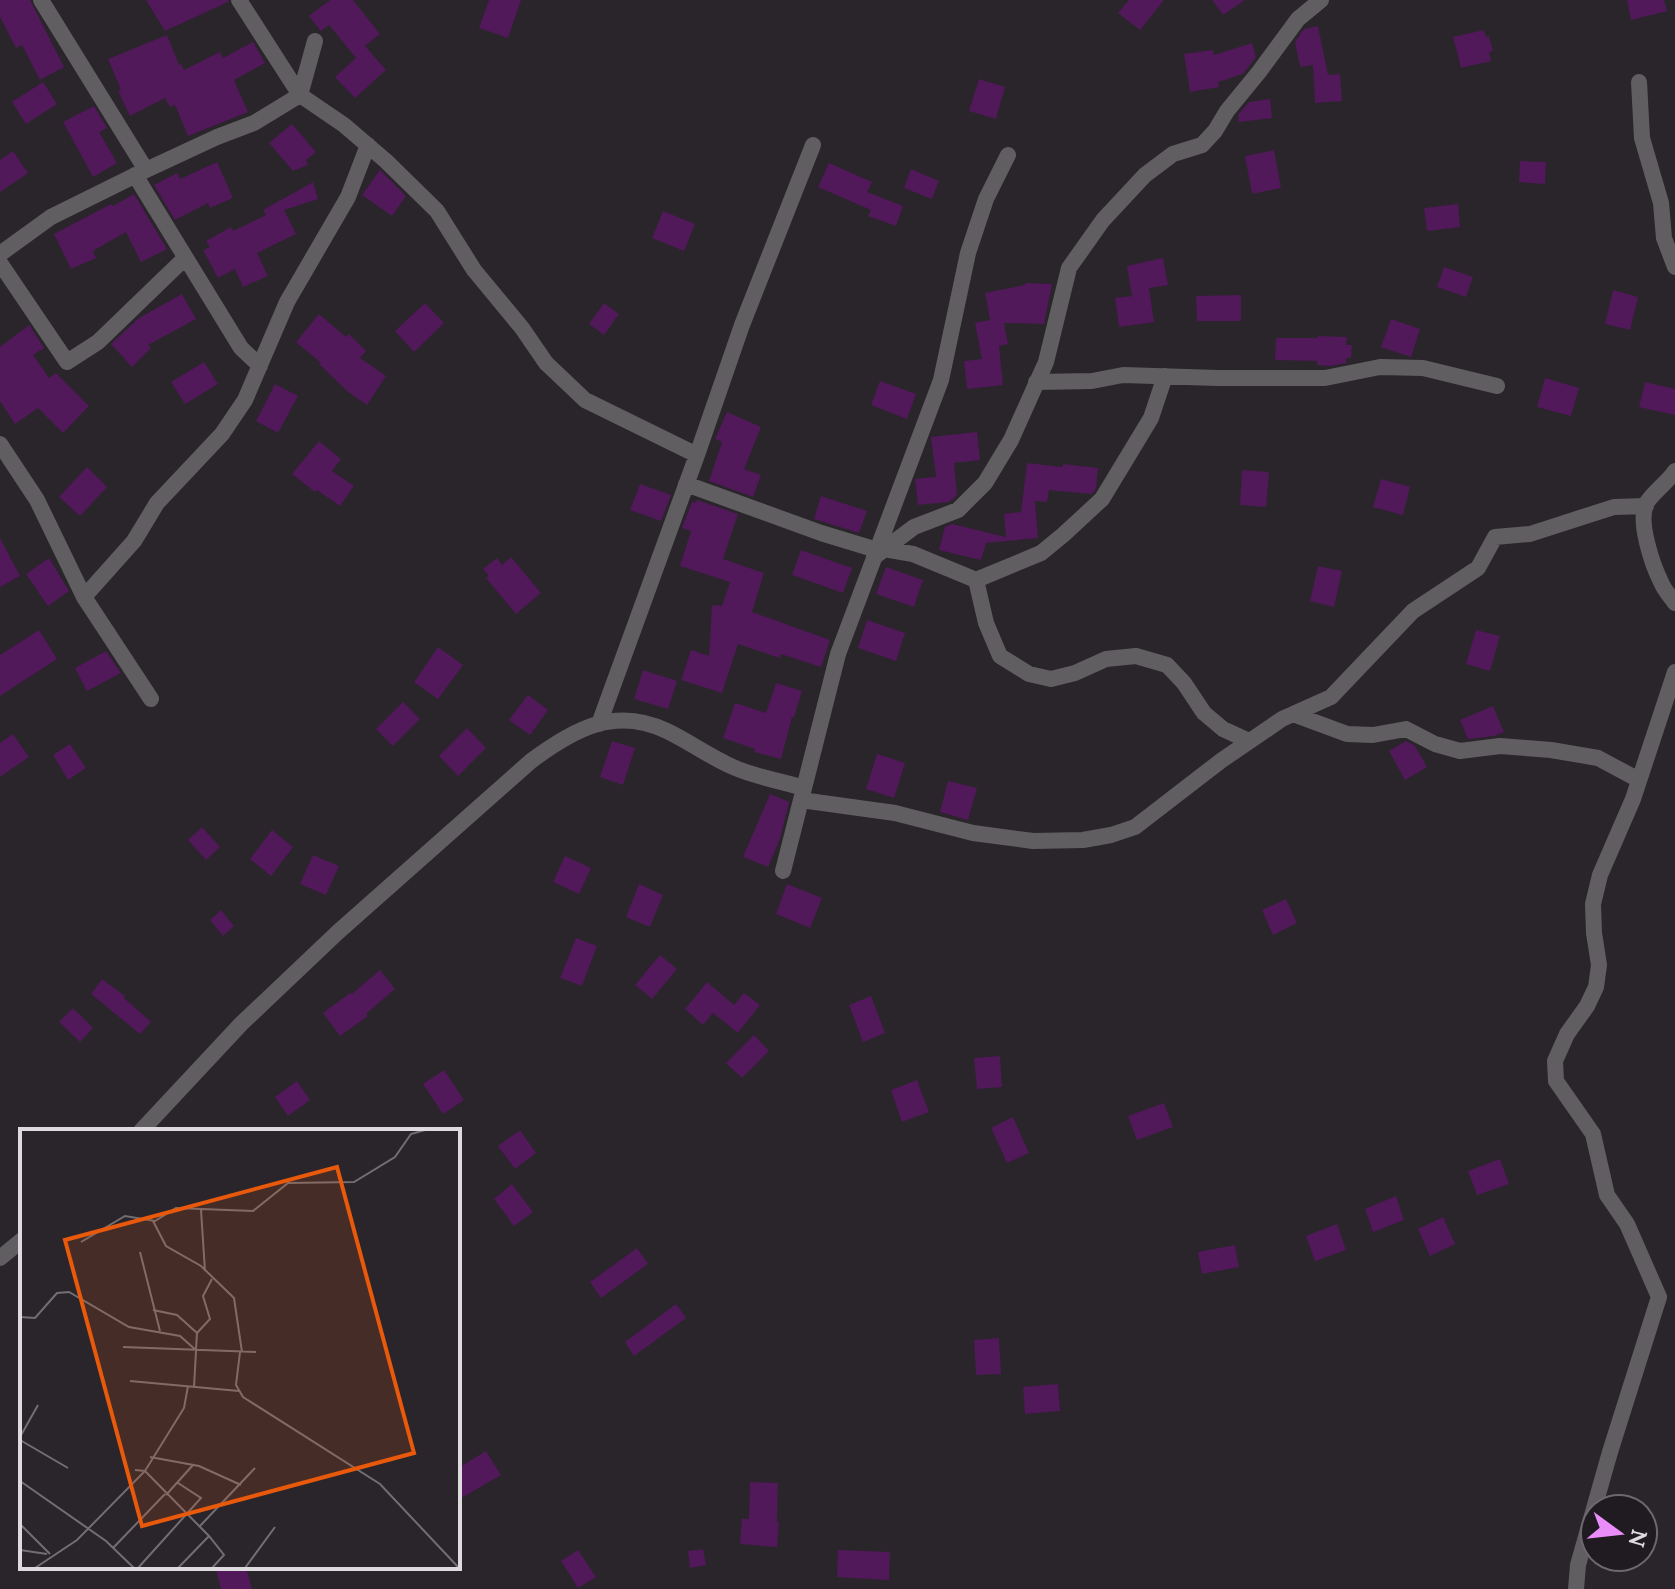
<svg xmlns="http://www.w3.org/2000/svg" width="1675" height="1589" font-family="Lora,serif">
<style>
.building{fill:#51185a}
.lines{fill:none;stroke-linecap:round;stroke-linejoin:round}
.street{stroke:#615e62;stroke-width:16}
.inset-road{fill:none;stroke:#726e73;stroke-width:2}
.view{fill:#e8590c;fill-opacity:0.15;stroke:#e8590c;stroke-width:4}
.inset-edge{fill:none;stroke:#dedbdf;stroke-width:4}
</style>
<rect width="100%" height="100%" fill="#2a252b"/>
<!-- building -->
<path class="building" d="M0,0H30L64,67L40,80L22,45L16,48L0,17Z
M146,0H228V2L165,31Z
M330,0H353L380,34L365,46L386,70L355,98L335,77L356,58L329,25L321,31L309,16Z
M489,0H521L508,38L479,28Z
M1129,0H1164L1140,30L1118,13Z
M1212,0H1245L1223,15Z
M1627,0H1664L1667,11L1631,20Z
M1318,26L1328,75L1340,74L1342,101L1315,103L1313,65L1300,67L1295,42L1304,29Z
M1484,30L1486,37L1489,36L1493,51L1489,52L1491,61L1461,68L1453,37Z
M167,35L179,65L181,64L184,70L220,52L223,58L253,42L265,63L234,80L248,112L188,136L175,105L170,107L165,98L130,116L118,91L121,90L108,59Z
M1252,43L1256,57L1243,74L1218,82L1219,87L1190,92L1184,54L1213,50L1214,55Z
M979,79L1005,87L996,119L969,111Z
M43,82L57,104L26,124L12,102Z
M1270,99L1272,118L1239,122L1238,115L1249,102Z
M94,106L107,128L99,132L117,163L93,177L63,122Z
M292,124L316,152L306,160L308,165L293,171L269,143Z
M1274,150L1281,188L1252,194L1245,156Z
M13,151L28,173L0,192V160Z
M1520,161L1546,162L1545,184L1519,182Z
M217,162L233,198L210,208L208,203L175,220L154,185L177,173L180,179Z
M829,163L872,182L867,192L903,206L896,226L868,216L871,210L818,187Z
M911,169L939,181L932,199L904,188Z
M380,170L406,196L392,216L362,195Z
M313,182L318,199L284,210L296,234L257,253L268,276L243,287L235,269L218,278L203,250L210,247L206,241L231,227L233,231L266,215L263,210Z
M134,194L167,249L141,262L126,232L93,251L96,258L71,269L54,234L111,204L113,206Z
M1458,204L1460,227L1427,231L1424,208Z
M663,211L695,224L684,251L652,238Z
M1163,258L1168,285L1149,288L1154,322L1119,327L1115,298L1132,296L1127,266Z
M1444,267L1473,277L1466,297L1437,287Z
M1025,283L1052,284L1044,324L1004,323L1008,344L999,346L1003,385L967,389L964,361L982,359L975,323L990,320L985,293L1025,285Z
M1613,290L1638,297L1630,330L1605,324Z
M182,294L196,319L148,345L151,348L132,367L111,344L139,318Z
M1241,295V321H1197L1196,296Z
M425,303L444,323L414,352L395,331Z
M604,303L619,314L604,335L589,324Z
M319,314L346,337L349,334L366,351L360,358L386,376L367,405L347,391L319,364L321,363L296,342Z
M1391,319L1420,329L1411,357L1381,347Z
M29,325L44,348L33,355L49,378L56,373L89,406L63,433L38,408L15,424L0,401V347Z
M1318,336L1347,337L1346,345H1352L1351,358H1346V363L1330,366L1317,365V361L1275,360L1276,338H1318Z
M204,362L218,384L185,404L171,382Z
M1545,378L1579,388L1571,416L1537,407Z
M880,381L916,394L907,419L871,405Z
M1645,382L1675,389V415L1639,407Z
M275,384L298,396L278,433L256,421Z
M727,412L761,427L744,469L761,475L753,497L709,481L722,442L715,439Z
M977,432L980,460L954,463L957,495L949,502L918,505L915,479L936,477L931,437Z
M319,441L341,459L332,471L354,486L340,506L317,490L315,492L292,474Z
M1027,463L1063,467V464L1098,468L1096,488L1092,494L1049,490L1047,502L1035,501L1038,538L986,543L981,560L939,550L945,527L952,524L1006,537L1004,514L1021,512Z
M87,467L107,487L80,516L59,497Z
M1242,470L1269,472L1266,507L1240,505Z
M1381,479L1410,487L1403,515L1373,507Z
M640,484L671,495L661,521L630,510Z
M821,496L867,511L859,533L814,519Z
M697,500L738,514L723,559L764,573L752,612L830,640L821,667L781,654L780,658L738,644L722,693L681,680L691,650L709,656L712,605L722,606L730,582L680,566L691,531L682,528L692,502L696,503Z
M0,538L20,576L0,587Z
M801,550L852,568L843,593L792,575Z
M511,557L541,593L516,614L486,578L489,576L483,569L497,558L502,565Z
M49,558L69,591L48,606L26,574Z
M1318,566L1342,571L1334,607L1310,601Z
M886,567L923,580L914,607L876,594Z
M867,620L905,633L896,661L858,648Z
M39,630L57,659L0,696V655Z
M1476,630L1500,636L1490,671L1466,664Z
M438,647L463,665L438,699L414,682Z
M106,651L121,673L87,691L75,668Z
M643,670L677,681L668,709L634,699Z
M776,683L802,691L794,717H792L781,759L754,752L755,749L723,738L735,703L766,713Z
M528,695L548,710L530,735L509,720Z
M403,702L420,719L393,746L376,729Z
M1493,706L1504,732L1494,736L1468,739L1460,720Z
M467,728L486,748L458,776L439,756Z
M13,734L29,757L0,777V743Z
M612,741L635,748L623,785L600,777Z
M1406,741L1415,746L1427,767L1405,780L1389,751Z
M70,744L86,768L68,780L53,755Z
M877,754L905,763L894,798L866,789Z
M948,781L977,788L968,820L940,812Z
M770,794L789,802L780,839L768,867L743,857Z
M202,827L220,847L206,860L188,840Z
M272,830L293,847L271,876L250,859Z
M313,855L339,866L326,895L300,884Z
M565,856L591,868L579,894L553,882Z
M639,884L663,895L650,927L626,917Z
M787,884L822,898L810,928L776,914Z
M1286,899L1297,923L1273,935L1262,910Z
M221,910L234,926L223,936L210,920Z
M576,938L597,946L582,986L560,978Z
M660,955L677,969L652,999L635,985Z
M380,970L395,989L366,1014L368,1016L340,1036L323,1013L350,993L352,994Z
M102,979L125,996L124,998L151,1022L140,1034L91,994Z
M707,982L734,1005L744,993L760,1005L738,1033L713,1013L703,1025L685,1009Z
M871,996L885,1033L863,1042L849,1005Z
M73,1008L93,1028L80,1042L59,1022Z
M754,1035L769,1051L742,1078L726,1063Z
M1000,1056L1002,1087L977,1089L974,1058Z
M444,1070L464,1100L443,1114L423,1084Z
M917,1080L929,1112L902,1122L891,1090Z
M297,1081L310,1100L288,1116L275,1097Z
M1164,1103L1173,1127L1137,1140L1128,1116Z
M1013,1117L1029,1153L1007,1163L991,1128Z
M520,1130L536,1153L515,1169L498,1146Z
M1500,1159L1509,1184L1477,1195L1468,1171Z
M512,1184L533,1212L514,1226L494,1199Z
M1396,1196L1404,1220L1373,1232L1365,1209Z
M1443,1217L1455,1244L1430,1256L1418,1229Z
M1337,1224L1346,1250L1315,1261L1306,1236Z
M1235,1245L1239,1267L1202,1274L1198,1252Z
M637,1248L648,1264L601,1298L590,1282Z
M676,1304L686,1318L634,1356L625,1342Z
M999,1338L1001,1374L976,1375L974,1340Z
M1058,1384L1060,1411L1025,1414L1023,1387Z
M486,1451L501,1475L458,1500V1468Z
M750,1482L778,1483L777,1522H779L777,1547L740,1544L742,1519H749Z
M703,1549L706,1565L690,1568L688,1551Z
M578,1550L596,1577L578,1588L561,1561Z
M838,1550L890,1552L889,1580L837,1577Z
M215,1567H246L252,1589H221Z"/>
<g class="lines">
<!-- street -->
<path class="street" d="M41,0L146,170
M239,0L300,95L344,125L386,161L437,211L474,270L522,328L546,363L585,400L697,455
M1639,82L1642,138L1661,203L1664,238L1675,267
M135,175L241,348L260,366
M0,254L51,217L146,170L217,137L254,123L300,95L315,41
M0,263L67,362L98,342L185,258
M1036,382L1092,381L1123,375L1218,378H1325L1380,367L1423,368L1497,386
M0,444L37,500L84,597L151,699
M1675,471C1668,482 1651,494 1646,504C1638,522 1652,564 1661,582C1664,590 1670,596 1675,603
M686,484L821,533L877,550
M884,549L913,554L976,580L986,623L1000,656L1029,674L1051,679L1075,673L1106,659L1136,656L1167,665L1184,683L1204,713L1223,729L1249,741
M874,557L914,527L958,510L985,483L1011,440L1046,362L1069,268L1103,220L1145,175L1173,154L1202,145L1215,131L1227,111L1259,72L1298,19L1321,0
M976,580L1041,553L1063,535L1102,499L1151,418L1165,376
M84,597L134,541L157,503L222,434L245,400L287,302L348,197L368,145
M1293,714L1347,734L1373,735L1406,729L1435,744L1460,751L1500,746L1551,750L1598,758L1639,780
M599,724L697,455L742,325L813,145
M801,800L895,813L973,833L1033,841L1083,840L1111,835L1135,827L1222,760L1282,719L1331,697L1413,611L1478,568L1495,537L1530,534L1614,507L1646,506
M783,871L838,654L941,380L968,253L986,199L1008,155
M141,1131L241,1024L338,932L531,761C574,729 615,706 667,731C690,742 710,757 733,767C755,777 781,781 804,788
M0,1258L22,1240
M1576,1589L1578,1565L1610,1452L1659,1297L1627,1224L1607,1195L1593,1134L1556,1081L1555,1061L1567,1034L1587,1006L1596,987L1599,965L1594,933L1593,904L1600,875L1633,799L1675,672"/>
</g>
<!-- overview -->
<g transform="translate(20 1129)">
<rect width="440" height="440" fill="#2a252b"/>
<path class="inset-road" d="M181,81L185,142M133,92L146,117L181,137L214,169L222,223M61,113L105,87L135,92L156,79L233,82L268,54L334,53L375,28L391,5L405,1M120,123L140,202M133,181L157,186L177,204M0,188L15,189L37,164L49,163L109,198L160,207L177,222M103,218L236,223M176,220L177,204L190,190L183,167L192,150M220,223L216,256L223,268L360,355L439,439M110,252L219,262M174,258L176,222M0,308L18,276M0,311L48,339M130,328L179,337L221,356M115,341L125,342L189,407M0,352L86,412L114,439M146,366L173,336M0,395L30,425M180,397L235,339M93,419L145,365M0,421L27,425M15,439L57,411L125,342L164,279L168,257M118,439L181,369L158,354M158,439L189,407L204,426L192,439M225,439L255,398"/>
<path class="view" d="M317,38L394,324L122,397L45,111Z"/>
<rect width="440" height="440" class="inset-edge"/>
</g>
<!-- north arrow -->
<g transform="translate(1619 1533) rotate(105)"><circle r="38" fill="#201b21" stroke="#6c686d" stroke-width="2"/>
<path d="M0-6L14 30L0 20L-14 30Z" fill="#eb8cfb"/>
<text y="-12" font-size="22" font-weight="bold" text-anchor="middle" fill="#dedbdf">N</text>
</g>
</svg>
